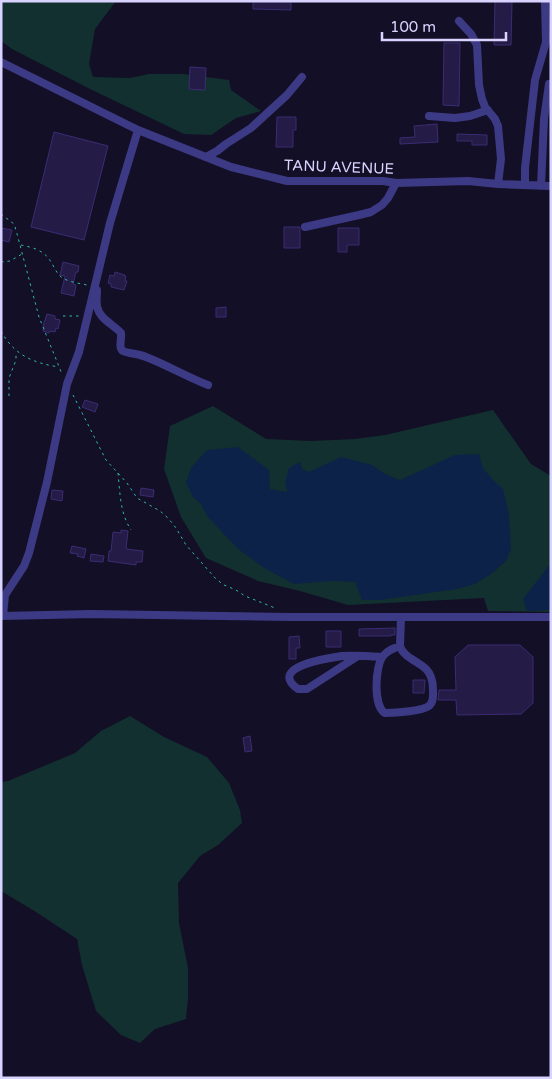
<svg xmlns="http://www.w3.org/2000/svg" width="552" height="1079" font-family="'Varela Round',sans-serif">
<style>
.green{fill:#12302f}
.water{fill:#0c2248}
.building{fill:#241b47;stroke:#3b2d73}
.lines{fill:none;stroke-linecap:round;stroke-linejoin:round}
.path{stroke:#2fb8b0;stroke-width:1;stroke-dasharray:2.5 4;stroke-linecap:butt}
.minor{stroke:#3d3a85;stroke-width:8}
.labels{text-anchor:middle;stroke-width:4;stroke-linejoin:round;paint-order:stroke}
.street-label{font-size:15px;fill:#d9d4ff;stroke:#130f26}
</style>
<rect width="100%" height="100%" fill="#130f26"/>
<!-- green -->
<path class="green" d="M1,1H116L95,29L89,64L93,77L130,78L149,74H183L229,80L231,90L261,111L236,118L211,135L184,134L90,89L12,49L1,41Z
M213,406L266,439L311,441L355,439L385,435L493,410L531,464L551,476V612L488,611L484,598L348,605L300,591L258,581L206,558L181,517L164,469L170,426Z
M130,716L164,737L207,757L229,783L240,810L242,823L218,845L200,856L178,883L179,923L188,968V998L186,1019L155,1029L140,1043L121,1035L96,1011L82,965L77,939L36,912L1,891V782L8,781L75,753L101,731Z"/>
<!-- water -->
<path class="water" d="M238,447L269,470L270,489L287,492L285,482L289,468L300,462L302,469L309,472L341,457L372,465L385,474L400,480L455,455L479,454L483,468L493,480L503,489L509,515L511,549L506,561L491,574L475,584L457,589L380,600H362L355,582L332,581L294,584L266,569L238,549L207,516L201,504L193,497L186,482L191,468L207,450Z
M551,563V610L527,611L523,599Z"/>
<!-- building -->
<path class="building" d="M253,1H291V10L253,9Z
M495,1H512L511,45H494Z
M444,43H460L459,106L443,105Z
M190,67L206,68L205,90L189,89Z
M277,117H296V130H293V147H276Z
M437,124L438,142L400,144V138L415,137L414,126Z
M54,132L108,146L84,240L31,227Z
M457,134L487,135V145H472V141H457Z
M284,227H300V248H284Z
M1,228L12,230L9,242L1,240Z
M338,228H359V245H347V252H338Z
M63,262L79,266L78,272H76L73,284L76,285L74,296L61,293L65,276L60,275Z
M115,272L125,275L124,276H126L125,281H127L124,290L111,287V284L108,283L110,275L114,276Z
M226,307V317H216V308Z
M47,314L55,316V319L60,320L58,329L56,328L55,332L50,331L49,333L43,331L44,327L43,326Z
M85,400L98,404L95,412L82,407Z
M141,488L154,490L153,497L140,495Z
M52,490L63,491L62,501L51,499Z
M121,530L128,531L126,549L143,551L142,562H136V565L108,561L109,551H111L113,532L121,533Z
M72,546L86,549L84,558L77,556L78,554L70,553Z
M91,554L104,556L103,562L90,561Z
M395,628V635H391V636H359V629Z
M326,631H341V647H326Z
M299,636L300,648H296V659H289V637Z
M468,645H520L533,657V703L521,714L457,715L456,700H438L439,690H456L455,657Z
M413,680H425L424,693H413Z
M250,736L252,751L245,752L243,738Z"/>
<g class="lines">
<!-- path -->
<path class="path" d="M1,214L14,224L16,230L39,317L62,374
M21,245C31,247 43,250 49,259C53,264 55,271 60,276C67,282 78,283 87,285
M1,262L10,261L22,254
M63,316H79
M1,331C14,355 33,363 59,367
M73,395L106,460L127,483L137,498L160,511L168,518L176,528L186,545L216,579L224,585L236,590L245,596L275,608
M9,396V378L16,360V352
M118,473C120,493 120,513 131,530"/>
<!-- minor -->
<path class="minor" d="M459,21L471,34L477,45L479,85L482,99L485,107L495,119L498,126L501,159L498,184
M1,62L138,130L231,167L287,181H383L396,183L468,181L498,184L551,186
M429,116L455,118L470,116L488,110
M206,157L217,151L226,144L251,128L287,95L302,77
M525,185V168L535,80L546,42L545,1
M541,186L544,119L549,84
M305,227L359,215L371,212L382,205L388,198L396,183
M97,290C97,295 96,301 97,306C99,319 113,324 121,333C122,338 118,348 123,351C125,353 141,354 146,357C167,365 187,377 208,385
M3,615L5,595L24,566L29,553L47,482L67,384L79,352L110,223L138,130
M1,616L91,614L291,617H551
M400,646C394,648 388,650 383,656C375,666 373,706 385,713C395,713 425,711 430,705C434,701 433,695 433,690C433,682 431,674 426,669C418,661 403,657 400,646L401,617
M358,656L307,689H298C267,667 328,658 342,656C355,655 369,656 382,657"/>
</g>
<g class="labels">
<!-- street labels -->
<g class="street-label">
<text transform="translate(339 167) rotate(2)" y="5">TANU AVENUE</text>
</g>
</g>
<!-- border -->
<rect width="552" height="1079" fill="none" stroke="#d9d4ff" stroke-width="5"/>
<!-- scale -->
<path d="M382 32v8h124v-8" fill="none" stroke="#d9d4ff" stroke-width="2.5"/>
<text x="390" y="32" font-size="15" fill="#d9d4ff" stroke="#130f26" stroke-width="4" paint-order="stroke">100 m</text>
</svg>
